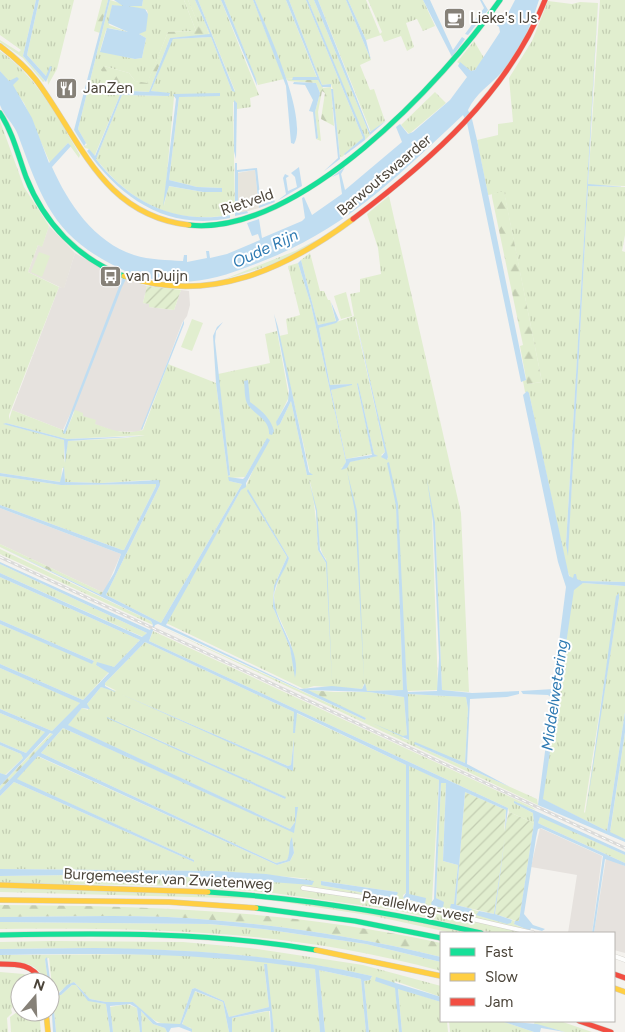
<svg xmlns="http://www.w3.org/2000/svg" width="625" height="1032" font-family="Figtree,sans-serif">
<style>
.residential{fill:#e7e4dc}
.industrial{fill:#e6e2de}
.grass{fill:url(#grass-tufts);fill-rule:evenodd}
.forest{fill:url(#forest-firs)}
.garden{fill:url(#garden-furrows)}
.pitch{fill:#e1eecf}
.water{fill:#c0ddf1}
.lines{fill:none;stroke-linecap:round;stroke-linejoin:round}
.street-casing{stroke:#d2d0cb;stroke-width:5}
.fast-casing{stroke:#d3cfc5;stroke-width:6}
.slow-casing{stroke:#d3cfc5;stroke-width:6}
.jam-casing{stroke:#d3cfc5;stroke-width:6}
.street{stroke:#fdfdfc;stroke-width:4}
.fast{stroke:#16e098;stroke-width:5}
.slow{stroke:#ffcf43;stroke-width:5}
.jam{stroke:#f24e42;stroke-width:5}
.rail-casing{stroke:#dbdbda;stroke-width:3}
.rail{stroke:#fff;stroke-width:1;stroke-dasharray:4;stroke-linecap:butt}
.labels{text-anchor:middle;stroke-width:4;stroke-linejoin:round;paint-order:stroke}
.poi-label{font-size:15px;fill:#4b4439;stroke:#fff;text-anchor:start}
.street-label{font-size:15px;fill:#4b4439;stroke:#fff}
.water-label{font-size:16px;font-style:italic;fill:#2e7ab2;stroke:#fff}
</style>
<defs>
<pattern id="grass-tufts" width="24" height="20" patternUnits="userSpaceOnUse" patternTransform="scale(1.25)"><rect width="24" height="20" fill="#e1eecf"/><path d="M3 7l-1-3M5 7V3M7 7l1-3M15 17l-1-3M17 17v-4M19 17l1-3" fill="none" stroke="#c3cdb2"/></pattern>
<pattern id="forest-firs" width="22" height="20" patternUnits="userSpaceOnUse" patternTransform="scale(1.25)"><rect width="22" height="20" fill="#e1eecf"/><path d="M5 1l3.5 6h-7zM16 11l3.5 6h-7z" fill="#c3cdb2"/></pattern>
<pattern id="garden-furrows" width="10" height="10" patternUnits="userSpaceOnUse" patternTransform="scale(1.25)"><rect width="10" height="10" fill="#e1eecf"/><path d="M-1 1l2-2M0 10L10 0M9 11l2-2" fill="none" stroke="#c3cdb2"/></pattern>
</defs>
<rect width="100%" height="100%" fill="#f4f2ee"/>
<!-- residential -->
<path class="residential" d="M255,170L259,208L238,214L237,173Z
M49,226L75,253L64,289L28,272L38,245L42,246Z"/>
<!-- industrial -->
<path class="industrial" d="M75,253L110,274L147,286L143,303L149,304V307L174,310L181,290L189,291L190,305L187,316L182,323L142,430L137,432L114,431L94,424L72,410L63,430L12,410L59,287L64,288Z
M0,508L121,554L104,593L0,544Z
M540,828L602,856L592,933H568L577,875L531,867Z
M606,858L625,866V953L614,950V933H594Z"/>
<!-- grass -->
<path class="grass" d="M0,0H36L23,56L45,81L43,82L23,58L0,42V40L19,52L21,50L0,35Z
M39,0H74L57,69L48,85L47,75L46,76L27,55Z
M110,0L123,4V7L112,5L109,25L128,32L109,28L106,30L100,51L135,59L142,58L146,38L139,34L148,14L147,10L128,7V5L142,6L143,0H184L196,31L168,32L147,84L135,81L129,73L104,66L109,83L101,89L96,88L100,93L120,95L94,157L89,149L85,148L84,146L87,145L78,129Z
M188,0H195L210,34L209,35L207,29H200Z
M198,0H221L259,95L250,98L251,107L237,109V103L233,102L235,214C176,226 133,205 96,159L122,95L169,96L170,94L151,91L172,39L211,37L232,91H235ZM220,94L179,97L169,180L197,187L222,188L203,192L168,186L164,206L174,97Z
M224,0H253L284,79L258,85Z
M255,0H286L317,78H286Z
M289,0H306L363,138L342,157H340L333,90L331,84L322,85Z
M308,0H314L370,135L365,140Z
M318,0H346L371,60L360,65L370,90L374,89L385,121L371,132Z
M348,0H366L380,34L382,32L368,0H423L435,26L423,31L417,19L406,23L414,47L407,51L401,36L384,42L381,35L366,40Z
M600,0H625V186L588,185Z
M548,1L572,4L580,2L598,3L566,545L568,551L588,186L625,187V235L622,251L625,252V582L581,581L571,579L567,570L529,393L525,392L523,381L526,380L528,384L542,382L504,192L488,195L477,140L498,135V124L513,122L509,78L532,41Z
M474,41L484,58L475,70L471,71L457,62Z
M0,51C36,76 58,117 80,155L79,158L68,143L50,163L24,103L0,71Z
M435,92L446,103L409,134L401,125Z
M0,121L24,187L49,226L42,247L38,245L28,272L59,287L9,415V420L12,410L63,430L65,434L75,410L83,413V416L96,420L95,424C112,430 125,435 143,430L168,364L216,383L228,476L230,475L218,374L270,363L265,334L277,331L289,397L276,423L280,424L291,401L307,475L310,473L279,336L288,334L286,319L300,315L288,266L298,263L311,305L346,462L345,466L340,468L348,466L349,462L377,456L374,454L358,384H357L372,454L346,459L331,390L351,384L330,385L319,328L354,316L350,294L360,292V279L381,274L378,248L367,214L389,196L461,513L469,692L442,690L435,522L432,512L438,690L407,691L396,495L403,690L367,691L364,684L362,689L314,686L304,689L166,623L241,490L246,486L267,439L245,477L230,478L229,481L242,484L161,623L106,595L160,485L150,480L102,483L65,482L64,468H62L61,482L0,473ZM355,319H356L388,459L381,455L385,452ZM6,423L67,439L145,435L126,438L68,441L64,463V440L4,424ZM309,479C317,500 314,546 326,559L332,682L326,563L318,550L316,511ZM247,491L289,558L279,578L274,595L275,608L291,644L296,677L290,648L273,607V595L277,579L287,557Z
M318,239L284,261L222,280L295,251Z
M310,253L320,291H324L328,300H330L336,322L318,325L301,260Z
M0,476L61,485L156,484V486L124,550H122L0,505Z
M0,549L151,621L153,625L0,554Z
M0,564L147,633L143,637L0,573Z
M0,577L140,640L114,667L96,665L109,672L83,700L0,664V624L92,663L94,661L0,620Z
M583,583L625,586V712L607,831L542,799L573,593L574,588ZM618,594L619,598L585,813L584,812Z
M155,624L365,720L366,718L334,704V692H369L404,697L407,735L402,738L408,740V694L466,697L468,709L465,763L414,744L537,799L538,805Z
M153,631L532,807L536,810L514,803L533,813L534,823L509,812L508,808L149,641Z
M145,642L294,712L295,732L296,713L406,765V893L403,895L404,900L424,904L409,894V765L439,780L432,901L443,902L436,898L441,783H446L443,861L458,865L454,904L450,909L470,914L472,909L511,923L512,920L515,921L514,924L526,929L525,933H493L395,910L266,892L181,886L0,883V876L71,875L312,879L217,871L0,869V796L14,782L194,862V860L16,779L37,756L277,865L290,861L294,853L292,838C289,846 292,852 287,860L276,863L41,753L63,728L294,832L297,807L295,808V822L290,829L67,725L82,708L88,710L87,704L101,687L117,691L105,685V683ZM121,694L288,766L291,765L294,738L293,770ZM108,717L285,797V799ZM321,881L397,892V898L325,886Z
M0,668L79,702L80,704L52,731L0,709Z
M0,713L45,732V734L26,753L0,742Z
M625,732V839L610,833Z
M0,745L21,754L23,758L5,775L0,773Z
M540,816L625,855V863L544,826L538,823Z
M0,888C72,889 144,887 216,893C302,901 386,913 470,933H452L374,916L263,899L0,892Z
M0,922L208,924L263,929L366,944L441,962V971C291,930 154,928 0,929Z
M52,941L183,942L250,948L363,965L441,986V997L395,981L399,1032H369L364,981L370,980L372,976C249,948 125,947 0,949V942Z
M183,954L265,961L315,969L320,1032H274L266,964L264,965L269,1007L229,1017L224,1001L195,988L192,989L180,1024C155,1027 150,1017 133,1002H106L90,999L74,982L57,993L61,995L72,985H76C85,997 90,1002 106,1004L110,1032H56L53,1001L55,997L53,994L49,958L45,959L48,982H44C38,960 18,962 0,962V955Z
M319,970L361,979L366,1032H325Z
M0,972L24,974L33,982H20V1003L15,1004L11,1009L12,1013L7,1018L8,1032H0Z
M398,988L441,1002V1021H447L448,1032H402Z
M194,991L223,1002L229,1032H192L191,1028L182,1025Z
M127,1004L137,1008L140,1032H113L110,1007Z
M20,1010V1012H39L41,1032H11L10,1017Z
M141,1011L153,1024L165,1028L167,1032H142Z
M269,1011L271,1032H232V1018Z
M449,1021H501L534,1032H450Z
M535,1021L544,1023L560,1021L592,1032H565L534,1024Z"/>
<!-- forest -->
<path class="forest" d="M102,0H108L100,33L94,31Z
M184,0H188L200,28L207,29L209,35L170,38L149,92L101,89L109,83L101,70L104,66L129,73L135,81L147,83L168,32L196,31Z
M286,78L318,80L323,88L331,87L334,126L321,119L325,93L322,91L318,112L321,141L316,139L318,138L315,112L320,93L316,83L288,81Z
M504,191L509,216L542,382L527,384L520,346L523,345L492,197V194Z
M0,544L104,593L101,595L0,547Z
M308,690L334,692V704L308,692Z
M51,733L53,734L50,738L0,790V786Z
M0,905C153,906 291,910 441,943V957C351,935 260,922 167,917C112,915 56,917 0,917Z"/>
<!-- garden -->
<path class="garden" d="M147,286L181,290L174,310L149,307V304L143,303Z
M465,792L506,810L504,831L509,812L534,823L519,922L495,914L505,837L494,914L456,905Z"/>
<!-- pitch -->
<path class="pitch" d="M39,252L50,256L42,277L31,272Z
M346,292L352,316L341,319L334,296Z
M192,319L203,323L192,351L181,347Z"/>
<!-- water -->
<path class="water" d="M36,0H39L27,55L46,76L50,66L52,67L46,82L23,56Z
M108,0H110L78,129L86,143L84,146L74,130Z
M114,0H143L142,6H128L145,9L148,14L146,31L139,34L146,38L142,58L135,59L100,52L107,28L128,32L108,23L112,5L123,6Z
M195,0H198L235,92L232,91L211,37L173,39L151,91L170,93L169,96L122,95L96,159C129,202 175,225 230,215V218C168,231 121,199 87,151L89,149L95,156L120,95L94,93V89L149,92L170,38L210,34Z
M221,0H224L256,79L257,86Z
M253,0H255C266,27 309,118 294,144L291,143L286,86Z
M286,0H289L322,85L331,84V87H322L318,80H292L293,77H317Z
M306,0H308L365,137V140L345,155L344,154L363,138Z
M314,0H318L370,132L387,120L370,135Z
M346,0H348L366,40L371,60Z
M423,0H430L453,50L462,37L465,39L452,57Z
M480,0H482L488,10L468,35L465,34L484,8Z
M515,0H539C531,25 520,53 501,73C489,86 476,93 468,110L472,119L477,140L526,380L521,382L467,123L463,115C397,177 345,230 258,263C210,282 181,289 129,273L122,287L65,434L63,433L125,271C54,238 43,203 18,135C14,124 4,116 0,105C0,96 0,80 0,71L9,81L17,77L19,79L13,85L32,118L49,163L68,143L71,146L52,167C68,203 94,242 134,255C150,260 167,260 183,261L184,255H187V262L207,258L206,251H209L210,258L227,254L260,240L258,234L252,236L247,223L259,219L262,238L302,221L305,218L302,198L304,197L312,215L342,194L339,174L332,177L345,167L341,174L345,190L402,142L396,127L400,124L408,134L413,132L450,100L467,77L458,66L460,62L471,71L475,70L500,32L499,27L493,22L494,19L502,25Z
M598,0L588,184L625,187L588,186L568,556L566,545L569,494Z
M294,82L316,83L320,93L315,112L318,138L316,139L313,112L309,111L313,100L305,85L293,84Z
M331,89H333L340,159L323,172L338,158Z
M220,93V96L179,97L169,180L197,187L222,188V192H203L169,186L163,206L176,99L173,94Z
M234,100L237,103L236,159L234,151Z
M235,163H237V170L257,168L261,205L274,200L275,202L259,208L255,170L238,172V213L247,211L248,213L235,216Z
M299,167L302,186L277,201L286,194L283,178L285,174L289,176L286,178L288,191L297,187L295,177L291,173Z
M301,260L318,325L336,321L331,302L339,320L336,323L319,328L330,385L352,384V385L331,390L346,459L372,455L357,384L358,383L374,454L378,456L350,462L347,468L341,470L346,462L311,305L298,263Z
M274,314L278,327L309,472L313,475H307L291,401L280,424L277,426L276,422L288,401L289,390Z
M355,316L388,457L387,460L381,457L385,452Z
M184,320V324L142,430L141,429Z
M223,322L216,331L215,341L230,475L228,476L216,383L213,336L217,327Z
M248,380L250,402C261,410 271,418 274,431L272,435L269,434C270,420 255,415 248,405C244,399 245,388 244,381Z
M527,391L529,393L569,576L573,578L574,574H576L577,579L581,581L625,582V586L583,583L574,590L543,799L607,831L625,712V732L610,832L625,839V842L538,805L552,698L548,695L523,694L521,691L553,689L566,587L558,562L523,395Z
M6,423L67,439L145,436L68,441L65,463L64,440L3,424Z
M267,438L270,440L246,483V487L241,490L166,625L300,689L332,686L362,689L365,683L367,691L403,690L396,506L387,463L389,462L398,504L407,689L408,692L437,691L439,658L433,522L427,479L435,522L442,690L472,693L519,691V694L507,697L470,699L467,764L510,787L414,744L415,742L465,763L468,709L466,697L408,694L409,740L372,723L403,736L407,735L404,697L369,692L308,690L366,718L365,720L158,624L155,625L149,641L508,808L505,832L506,810L465,792L456,905L472,909L470,914L450,908L451,904H454L458,865L443,861L446,783H441L436,898L444,902L443,908L432,906L431,903L434,899L439,780L409,766V894L426,898L425,904L403,898L406,893V765L297,713L295,733H293L294,712L145,642L105,683V686L116,692L101,687L87,704L90,709L82,708L68,725L290,829L295,822V807H298L294,833L63,728L41,753L276,863L287,860C291,852 288,843 292,837L294,853L290,861L277,865L38,756L17,779L194,860V862L14,782L0,796V790L53,734L50,733L0,786V773L6,775L23,758L21,754L0,745V742L26,753L45,732L0,713V709L52,731L80,703L0,668V664L83,700L109,673L96,665L97,662L114,667L140,640L0,577V573L142,637L147,633L0,564V562L150,630L153,625L151,621L0,547L101,595L114,573L121,554L0,508V505L122,550H124L156,486V484L61,485L0,476V473L60,482L64,466L65,482L102,483L159,480L160,485L106,595L161,623L242,484L229,481L228,477L243,479L245,477Z
M347,471L357,511L364,681L355,512Z
M309,480L317,510L320,550L327,562L332,682L326,563L318,550L316,511Z
M248,489L289,558C285,572 274,582 274,597C275,625 302,649 295,678L290,648L273,607L274,586L287,557L247,491Z
M619,593V598L586,813L616,596Z
M0,620L94,661L92,664L0,624Z
M121,694L288,766L291,765L294,738L293,771Z
M107,717L286,797L285,799L107,718Z
M514,801L625,852V855L540,817L538,823L544,826L625,863V866L605,859L594,933H592L593,927L603,856L541,828L538,829L536,838L524,914L533,925L545,929L542,931L531,928L529,933H525L526,929L514,924L515,921H519L534,823L533,813L514,803Z
M505,837L495,914L512,920L511,923L507,924L476,915L479,911L494,914Z
M0,869L217,871L266,874L314,881L312,885L205,877L71,875L0,876Z
M321,881L397,892L398,893L395,898L325,886L321,885Z
M0,917C56,917 112,915 167,917C260,922 351,935 441,957V962L366,944L263,929L209,924L0,922Z
M94,948C188,949 280,955 372,976L370,980L364,981L369,1032H366L361,979L319,970L325,1032H320L315,969C210,953 106,953 0,955V949Z
M47,957L52,994L55,997L53,1001L56,1032H53L50,982H48L45,959Z
M264,964H267L274,1032H271L270,1011H267L232,1018V1032H229L223,1002L195,991L182,1024L192,1029V1032L179,1027L171,1028L169,1032H167L165,1028L153,1024L141,1011L142,1032H140L137,1008L130,1004L110,1006L113,1032H110L106,1004L88,1001L76,985H72L61,995H57L67,985L74,982L90,999L106,1002H133L157,1023L180,1024L192,989L195,988L224,1001L229,1017L269,1007Z
M376,977L441,997V1002L398,989L402,1032H399L395,988L375,981Z
M501,1021L537,1024L565,1032L541,1028L540,1032H534Z"/>
<g class="lines">
<defs>
<path id="street" d="M303,888L403,903L533,933
M614,956L625,960"/>
<path id="fast" d="M0,113C13,133 18,155 26,177C44,223 78,259 124,276
M189,225C298,237 443,82 500,0
M208,892C301,898 391,912 481,933
M256,908L355,921L441,938
M0,935C106,933 211,932 316,950"/>
<path id="slow" d="M0,46C13,56 26,67 36,80C81,140 102,215 189,225
M124,276C209,305 286,269 353,219
M0,885L208,892
M0,900L169,902L256,908
M316,950L441,976
M614,988L625,992
M46,1012L48,1032"/>
<path id="jam" d="M353,219C430,161 509,92 545,0
M0,964C18,964 33,964 42,982
M614,974L625,978
M579,1021L611,1032"/>
</defs>
<!-- street casing -->
<use href="#street" class="street-casing"/>
<!-- fast casing -->
<use href="#fast" class="fast-casing"/>
<!-- slow casing -->
<use href="#slow" class="slow-casing"/>
<!-- jam casing -->
<use href="#jam" class="jam-casing"/>
<!-- street -->
<use href="#street" class="street"/>
<!-- fast -->
<use href="#fast" class="fast"/>
<!-- slow -->
<use href="#slow" class="slow"/>
<!-- jam -->
<use href="#jam" class="jam"/>
<defs>
<path id="rail" d="M0,557L625,848"/>
</defs>
<!-- rail casing -->
<use href="#rail" class="rail-casing"/>
<!-- rail -->
<use href="#rail" class="rail"/>
</g>
<!-- icons -->
<defs>
<symbol id="cafe-square" viewBox="-11 -11 22 22"><rect x="-9" y="-9" width="18" height="18" rx="4" fill="#868178" stroke="#fff"/><path d="M-5.5-4.5H6V0H3Q3 3.5 0 3.5H-2.5Q-5.5 3.5-5.5 0ZM3-3.2v2h1.7v-2ZM-6 4.5H4V6H-6Z" fill="#fff"/></symbol>
<symbol id="restaurant-square" viewBox="-11 -11 22 22"><rect x="-9" y="-9" width="18" height="18" rx="4" fill="#868178" stroke="#fff"/><path d="M-5-6h1v4h1v-4h1v4h1v-4h1v5L-1.5 .5V6h-2V.5L-5-1ZM5-6V6H3V1.5H1.5Q1.5-4 5-6Z" fill="#fff"/></symbol>
<symbol id="bus-square" viewBox="-11 -11 22 22"><rect x="-9" y="-9" width="18" height="18" rx="4" fill="#868178" stroke="#fff"/><path d="M-5-6H5V4H4V6H2V4H-2V6H-4V4H-5ZM-3.5-4V0h7V-4ZM-3.5 1.2v1.5H-2V1.2ZM2 1.2v1.5H3.5V1.2Z" fill="#fff"/></symbol>
</defs>
<g fill-rule="evenodd">
<use href="#cafe-square" x="442" y="6" width="25" height="25"/>
<use href="#restaurant-square" x="54" y="76" width="25" height="25"/>
<use href="#bus-square" x="98" y="264" width="25" height="25"/>
</g>
<g class="labels">
<!-- poi labels -->
<g class="poi-label">
<text x="470" y="23">Lieke's IJs</text>
<text x="83" y="93">JanZen</text>
<text x="126" y="281">van Duijn</text>
</g>
<!-- street labels -->
<g class="street-label">
<text transform="translate(384 175) rotate(-40)" y="5">Barwoutswaarder</text>
<text transform="translate(247 202) rotate(-19)" y="5">Rietveld</text>
<text transform="translate(168 879) rotate(3)" y="5">Burgemeester van Zwietenweg</text>
<text transform="translate(418 907) rotate(11)" y="5">Parallelweg-west</text>
</g>
<!-- water labels -->
<g class="water-label">
<text transform="translate(265 248) rotate(-25)" y="6">Oude Rijn</text>
<text transform="translate(554 695) rotate(-82)" y="6">Middelwetering</text>
</g>
</g>
<!-- legend -->
<rect x="440" y="932" width="175" height="90" fill="#ffffff" stroke="#b7b4b0"/>
<rect x="450" y="948" width="25" height="8" fill="#16e098" stroke="#b7b4b0"/>
<text x="485" y="957" font-size="15" fill="#4b4439">Fast</text>
<rect x="450" y="973" width="25" height="8" fill="#ffcf43" stroke="#b7b4b0"/>
<text x="485" y="982" font-size="15" fill="#4b4439">Slow</text>
<rect x="450" y="998" width="25" height="8" fill="#f24e42" stroke="#b7b4b0"/>
<text x="485" y="1007" font-size="15" fill="#4b4439">Jam</text>
<!-- north arrow -->
<g transform="translate(35 997) rotate(19)"><circle r="24" fill="#ffffff" stroke="#b7b4b0"/>
<path d="M0-4L9 19L0 12L-9 19Z" fill="#868178"/>
<text y="-8" font-size="14" font-weight="bold" text-anchor="middle" fill="#4b4439">N</text>
</g>
</svg>
